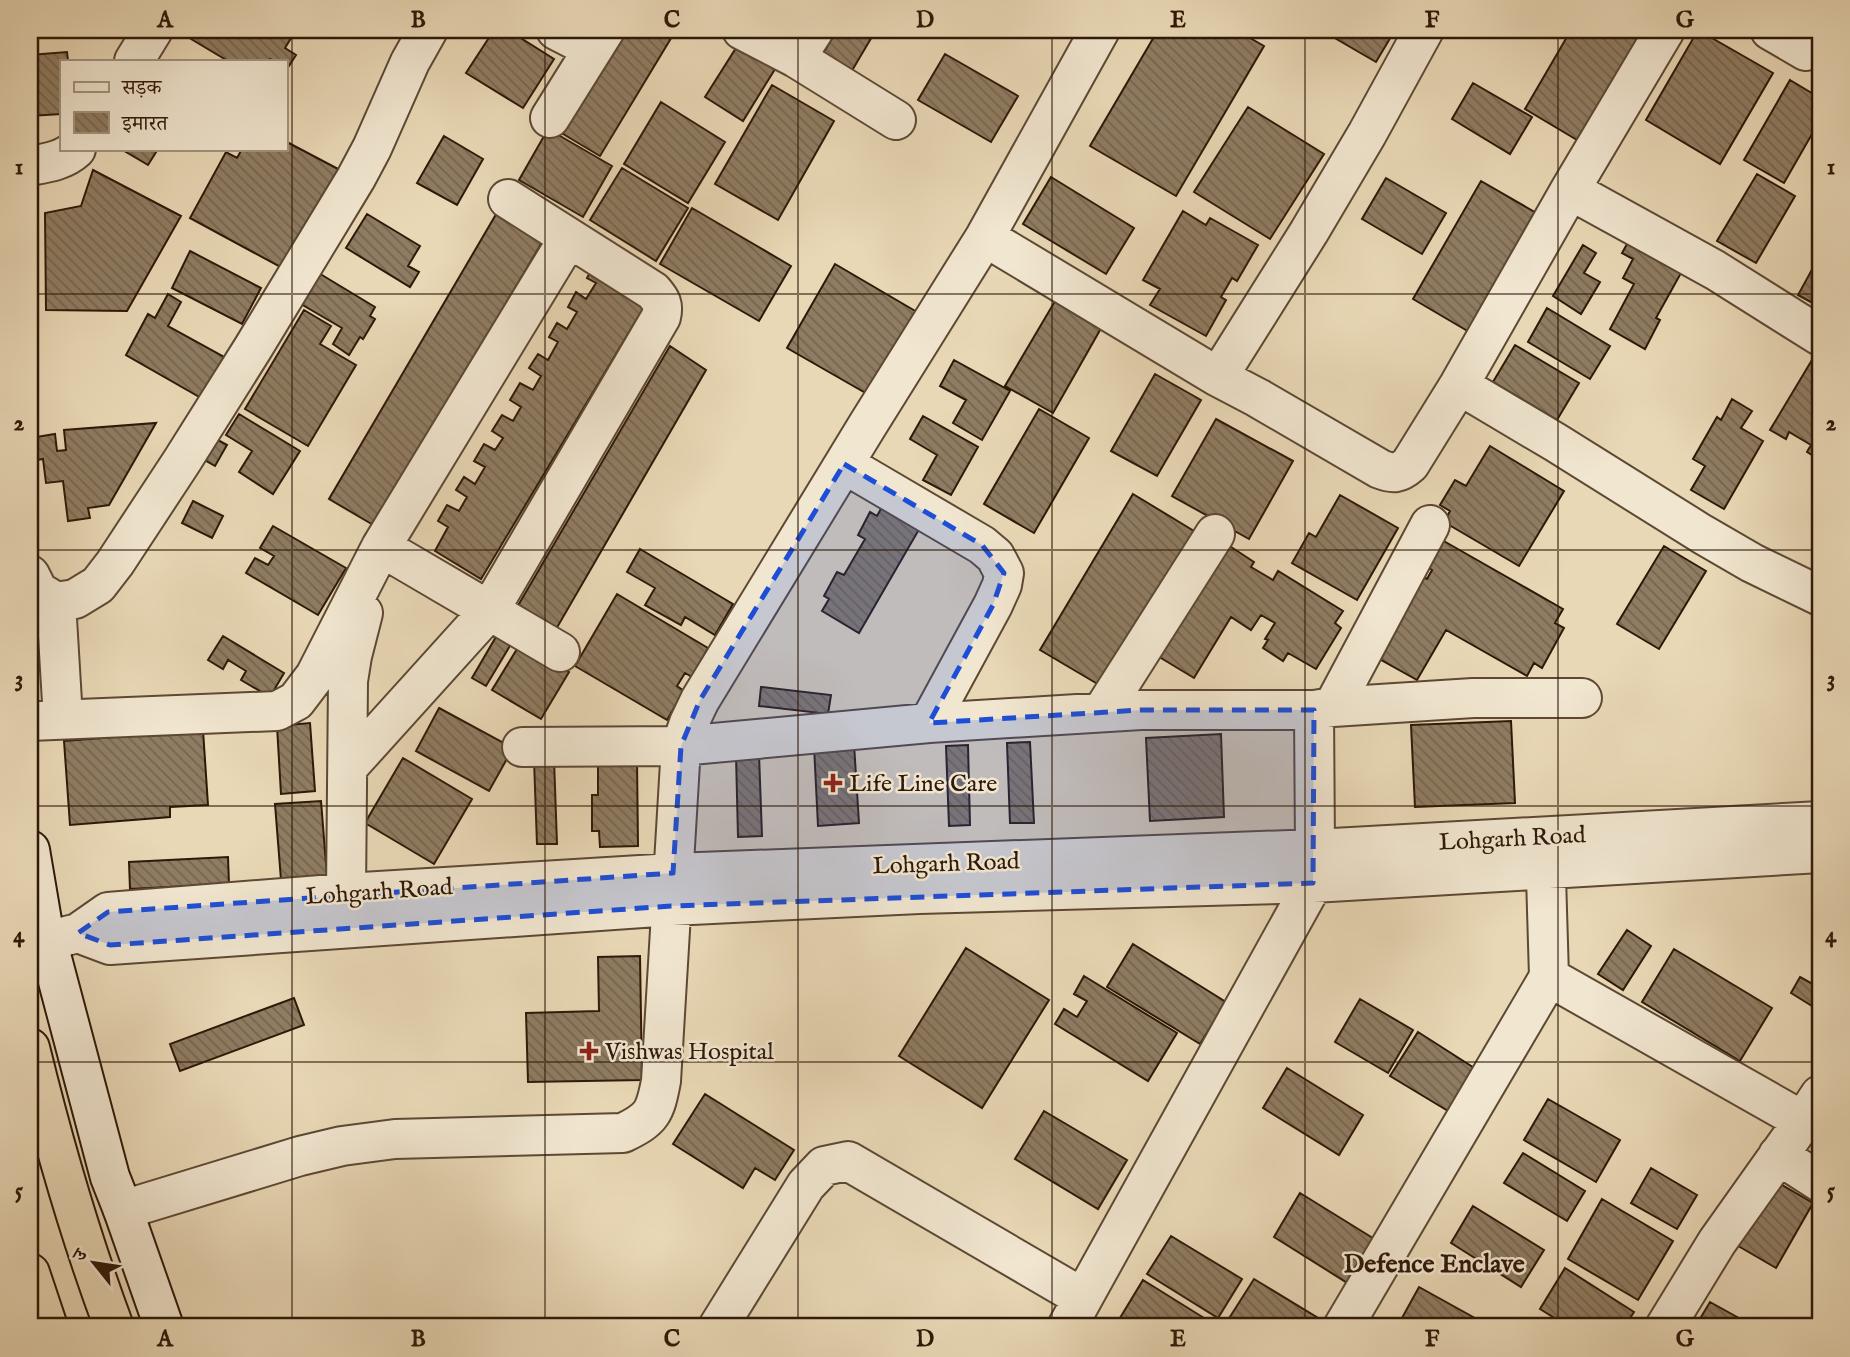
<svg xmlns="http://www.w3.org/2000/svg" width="1850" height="1357" font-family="'IM FELL English','Noto Serif Devanagari',serif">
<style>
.building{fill:url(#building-back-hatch);stroke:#2e1808;stroke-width:2}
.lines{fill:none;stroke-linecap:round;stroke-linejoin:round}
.street-casing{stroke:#5d4834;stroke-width:42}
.secondary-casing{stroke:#2e1808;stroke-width:42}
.highway-casing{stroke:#2e1808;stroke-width:42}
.street{stroke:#f1e6d0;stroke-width:38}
.secondary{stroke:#f1e6d0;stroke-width:38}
.highway{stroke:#e9d8b6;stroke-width:38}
.marked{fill:#1d4ed8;fill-opacity:0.2;stroke:#1d4ed8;stroke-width:5;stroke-dasharray:14 9;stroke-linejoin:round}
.grid{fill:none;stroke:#2e1808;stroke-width:2;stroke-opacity:0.55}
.poi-dot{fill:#8f2418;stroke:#f1e6d0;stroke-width:2.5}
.labels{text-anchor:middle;stroke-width:5;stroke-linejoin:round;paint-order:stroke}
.poi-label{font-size:24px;fill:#2e1808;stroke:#f1e6d0;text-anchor:start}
.street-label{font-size:24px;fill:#2e1808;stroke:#f1e6d0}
.neighbourhood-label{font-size:26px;font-weight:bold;fill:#2e1808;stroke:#f1e6d0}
.neatline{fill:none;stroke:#2e1808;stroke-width:2.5}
.grid-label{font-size:23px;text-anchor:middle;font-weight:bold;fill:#2e1808}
</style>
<defs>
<pattern id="building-back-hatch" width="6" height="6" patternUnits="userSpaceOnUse" patternTransform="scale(1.75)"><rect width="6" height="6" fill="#8f7c62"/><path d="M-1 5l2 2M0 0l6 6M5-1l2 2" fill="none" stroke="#75654f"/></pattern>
</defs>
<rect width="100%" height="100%" fill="#e9d8b6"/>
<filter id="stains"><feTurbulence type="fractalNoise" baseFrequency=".00286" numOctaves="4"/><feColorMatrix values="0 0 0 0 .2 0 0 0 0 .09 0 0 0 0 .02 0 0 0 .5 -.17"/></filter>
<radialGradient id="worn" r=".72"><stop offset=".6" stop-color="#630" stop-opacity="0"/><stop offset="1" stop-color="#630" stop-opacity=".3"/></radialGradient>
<!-- building -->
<path class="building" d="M196,30H296L285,48L296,55L287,69L285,68V61H274L270,59L269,61H228L191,39Z
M494,30H508L554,59L523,108L466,73Z
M612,30H676L600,156L553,128Z
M837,30H876L850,74L821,57Z
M1158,30H1236L1264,46L1176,196L1090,146Z
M1321,30H1395L1376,62Z
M1571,30H1648L1577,140L1525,109Z
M1698,30L1773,73L1720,164L1646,120Z
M743,37L780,61L743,121L705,97Z
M67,52L68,61H61V114L30,116V55Z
M945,54L1018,96L991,142L918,100Z
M1790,80L1820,98V120L1784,183L1744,160Z
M1473,83L1532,117L1510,154L1452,119Z
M772,85L834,121L778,220L715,184Z
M661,102L725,142L688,203L624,164Z
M1248,107L1324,154L1270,239L1194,192Z
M548,129L612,166L583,217L519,180Z
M444,136L483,159L457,205L417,183Z
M285,141L340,170L286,270L190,218L226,152L237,158L242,149H285Z
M121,149H158L148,165Z
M622,168L688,208L656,261L590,220Z
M93,170L181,216L127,311L46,310L45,213L81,206Z
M1757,174L1795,196L1756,263L1717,241Z
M1051,177L1134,228L1106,274L1023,224Z
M1386,178L1446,213L1422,254L1362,219Z
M1481,181L1545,218L1476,336L1413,299Z
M692,208L791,266L759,321L660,264Z
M498,211L544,239L375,526L329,499Z
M1183,211L1206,225L1210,218L1258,245L1237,281L1232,278L1221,297L1226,300L1206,336L1150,305L1160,289L1143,280Z
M367,214L420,246L408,266L419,272L410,287L346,248Z
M1632,235L1686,264L1656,318L1660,320L1645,349L1610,329L1634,284L1623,278L1633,259L1622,253Z
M1583,245L1596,253L1584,273L1600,282L1581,314L1553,296Z
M190,251L261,288L242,324L172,288Z
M1820,255V307L1798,295Z
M835,264L917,312L869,395L787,348Z
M594,265L649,299L481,579L435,551L448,527L438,521L447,505L459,511L467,497L456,490L464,477L475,484L485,467L474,461L484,444L495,450L503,438L492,431L502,415L513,421L521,407L510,400L520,383L533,390L541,376L529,368L538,354L548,360L558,342L549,337L557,323L567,329L577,312L568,307L576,292L586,299L596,283L587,278Z
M312,269L375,307L370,316L375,319L363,339L360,337L349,355L333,344L342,328L294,300Z
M168,294L181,302L168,326L224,357L201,398L126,355L148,314L155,318Z
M1058,296L1104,323L1053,413L1005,386Z
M1547,308L1610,346L1590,379L1528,342Z
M304,310L331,326L320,344L356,365L308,446L245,409Z
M1515,345L1579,383L1557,420L1493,382Z
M670,346L706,370L555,631L516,609Z
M954,360L1010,391L982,440L953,423L966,400L940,386Z
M1812,360L1820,365V460L1807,452L1811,445L1789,432L1786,439L1770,430Z
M1155,374L1201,400L1157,476L1111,451Z
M1732,399L1752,411L1741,428L1763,441L1724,509L1691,490L1705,466L1693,459L1717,417L1721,420Z
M1039,409L1089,438L1034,533L984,504Z
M239,414L300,451L273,494L239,472L252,451L226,435Z
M923,416L978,447L951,495L923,480L937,455L910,439Z
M1216,419L1293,461L1249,539L1172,496Z
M156,423L109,505L88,508L90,518L68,521L63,481L46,483L43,459L31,461L30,438L55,434L57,451L66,450L64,430Z
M205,433L227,445L215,466L194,454Z
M1490,446L1564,491L1519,566L1444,522L1450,511L1440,505L1455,480L1466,486Z
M1133,494L1194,531L1101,686L1040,650Z
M1340,495L1398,528L1357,600L1292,563L1309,533L1316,537Z
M193,501L223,516L212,538L182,523Z
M883,505L921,526L859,633L822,611L829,599L824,596L837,572L844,575L865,539L858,535L870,512L877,516Z
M273,526L346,568L318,615L246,573L255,558L268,565L274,556L260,548Z
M1442,540L1563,609L1555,623L1564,628L1542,668L1534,663L1527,676L1446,630L1417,680L1376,657L1421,576L1427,579L1432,570L1427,567Z
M1225,543L1254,562L1251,567L1273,580L1278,571L1343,611L1335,623L1341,628L1316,669L1288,653L1283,661L1263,648L1268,640L1265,639L1275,623L1261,615L1251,630L1231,617L1194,678L1156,655Z
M1664,546L1706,571L1659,649L1617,624Z
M640,549L733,604L715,635L685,617L681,625L645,605L655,588L627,572Z
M617,594L708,648L692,677L685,673L677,686L684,691L667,720L575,666Z
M500,630L569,672L541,719L492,690L517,649L511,644L486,686L472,678Z
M223,636L284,673L270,697L241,680L246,671L228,660L223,669L208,660Z
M761,687L831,695L828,714L759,706Z
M439,708L513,748L489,791L416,751Z
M1511,721L1515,803L1415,807L1411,725Z
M310,723L315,791L281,794L277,726Z
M203,730L208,805L170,807V817L70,825L64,741Z
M1221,734L1224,817L1150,821L1146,738Z
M1030,742L1034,823H1010L1007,743Z
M854,744L859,823L818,826L814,746Z
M968,745L970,825L949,826L946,746Z
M759,754L762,836L738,837L736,755Z
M403,758L472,799L434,864L365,823Z
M554,759L557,844H537L534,760Z
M598,760H637L638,846L600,847L599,831H592V795H598Z
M321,801L327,876L281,880L275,804Z
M228,857L229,884L130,889L129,862Z
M1627,930L1651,946L1623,990L1598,974Z
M1133,944L1226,1002L1200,1044L1107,987Z
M966,948L1049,1000L982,1108L899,1056Z
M1674,949L1772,1008L1740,1061L1642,1002Z
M640,956L642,1080L528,1082L526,1013L599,1011L598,957Z
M1084,976L1177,1033L1148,1081L1055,1024L1064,1009L1077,1017L1087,1001L1074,994Z
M1800,977L1820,988V1011L1791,993Z
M294,998L304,1025L180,1071L170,1044Z
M1360,999L1413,1030L1388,1073L1335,1042Z
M1418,1032L1479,1071L1453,1114L1390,1076Z
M1287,1068L1363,1115L1339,1155L1263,1108Z
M705,1094L794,1150L775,1180L755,1168L743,1188L673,1144Z
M1548,1099L1620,1140L1596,1182L1524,1140Z
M1044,1111L1127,1160L1098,1209L1015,1159Z
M1523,1153L1585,1191L1567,1221L1504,1183Z
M1651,1168L1697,1195L1677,1229L1631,1203Z
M1770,1178L1813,1203L1776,1268L1733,1243Z
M1300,1193L1376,1240L1349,1284L1274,1237Z
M1602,1199L1673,1241L1638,1300L1568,1259Z
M1473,1206L1544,1250L1521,1287L1451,1243Z
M1171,1236L1242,1279L1218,1318L1147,1274Z
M1565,1268L1634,1312L1624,1327H1569L1540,1309Z
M1254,1279L1333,1327H1239L1228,1320Z
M1143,1280L1212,1323L1209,1327H1135L1120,1318Z
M1419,1287L1491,1327H1397Z
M1710,1302L1755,1327H1695Z"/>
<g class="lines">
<defs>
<path id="street" d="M556,30L593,49
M742,30L796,58L896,120
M1770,30L1806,51L1818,30
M796,58L814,30
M134,61L153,30
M550,118L605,30
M30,166C46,163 63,161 76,149
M1570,190L1715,270L1820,336
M985,237L1218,377L1258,398L1380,469C1393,474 1399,474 1410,464L1459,385L1570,190L1665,30
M1218,377L1309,232L1367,134L1424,30
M1459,385L1555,442L1702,534L1752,563L1820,596
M844,464L982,545L995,556L1004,573L1002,585L993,605L929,723
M381,547L560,652
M30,575L38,591L56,602L75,599L98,585L115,563L182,461L253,348L356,178L372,148L410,62L428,30
M56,602L63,719
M1333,707L1430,525
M1102,712L1215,534
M30,721L277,711L296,701L315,676L381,547L568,239
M522,747L681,746L929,723L1141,710H1314L1333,707L1473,698H1582
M348,767L489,611L661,317C664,305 661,300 653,291L508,199
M1545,843L1549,977L1803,1121L1717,1242L1665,1327
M346,893L348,681L352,656L363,613
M78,933L108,912L346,893L673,873L1315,849L1820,821
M30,945L78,933L110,945L671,906L919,894L1313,883L1820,853
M1803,1121L1820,1095
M1778,1155L1820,1182
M123,1210L300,1156L342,1146L395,1139L623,1133C652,1119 655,1113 661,1081L681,746L689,723L700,700L867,426L985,237L1100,30
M1083,1298L1313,883L1315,849L1314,710
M718,1327L806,1185L824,1166L848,1161L1083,1298L1067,1327
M1343,1327L1549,977"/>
<path id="secondary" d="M30,850L42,921L110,1177L123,1210L164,1327"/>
<path id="highway" d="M30,1048C53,1142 80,1236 114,1327
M30,1273L48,1327"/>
</defs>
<!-- street casing -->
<use href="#street" class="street-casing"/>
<!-- secondary casing -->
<use href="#secondary" class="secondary-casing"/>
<!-- highway casing -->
<use href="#highway" class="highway-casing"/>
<!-- street -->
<use href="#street" class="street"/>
<!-- secondary -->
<use href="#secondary" class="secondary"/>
<!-- highway -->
<use href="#highway" class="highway"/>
</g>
<!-- marked area -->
<path class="marked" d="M844,464L982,545L1004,573L993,605L929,723L1141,710H1314L1313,883L671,906L110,945L78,933L108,912L673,873L681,746L700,700Z"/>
<!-- grid -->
<path class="grid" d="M292,30V1327M545,30V1327M798,30V1327M1052,30V1327M1305,30V1327M1558,30V1327M30,294H1820M30,550H1820M30,806H1820M30,1062H1820"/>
<!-- markers -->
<g class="poi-dot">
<path d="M829.5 772.5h7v7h7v7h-7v7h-7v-7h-7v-7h7z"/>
<path d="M585.5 1040.5h7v7h7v7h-7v7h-7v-7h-7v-7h7z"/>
</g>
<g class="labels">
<!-- poi labels -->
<g class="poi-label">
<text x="849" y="791">Life Line Care</text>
<text x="605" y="1059">Vishwas Hospital</text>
</g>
<!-- street labels -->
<g class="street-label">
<text transform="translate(1512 838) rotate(-3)" y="8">Lohgarh Road</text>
<text transform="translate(946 863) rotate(-2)" y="8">Lohgarh Road</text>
<text transform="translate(379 891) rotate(-4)" y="8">Lohgarh Road</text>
</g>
<!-- neighbourhood labels -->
<g class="neighbourhood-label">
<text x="1434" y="1272">Defence Enclave</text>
</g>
</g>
<!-- margin -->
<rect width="1850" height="1357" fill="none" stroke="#e9d8b6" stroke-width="77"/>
<!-- legend -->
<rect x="60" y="60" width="228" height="91" fill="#f1e6d0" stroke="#a39480" stroke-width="2"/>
<rect x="74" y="82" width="35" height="10" fill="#f1e6d0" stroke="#a39480" stroke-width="2"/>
<text x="122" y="94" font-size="21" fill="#2e1808">सड़क</text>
<rect x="74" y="112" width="35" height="21" fill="url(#building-back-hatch)" stroke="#a39480" stroke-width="2"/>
<text x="122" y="130" font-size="21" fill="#2e1808">इमारत</text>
<!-- north arrow -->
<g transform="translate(94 1263) rotate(300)" stroke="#f1e6d0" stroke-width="5" paint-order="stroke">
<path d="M0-5L12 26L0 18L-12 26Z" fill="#2e1808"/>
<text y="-10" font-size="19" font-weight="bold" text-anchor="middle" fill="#2e1808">उ</text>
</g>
<rect x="38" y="38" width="1774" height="1280" class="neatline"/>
<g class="grid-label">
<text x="165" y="27">A</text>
<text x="418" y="27">B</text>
<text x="672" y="27">C</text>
<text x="925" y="27">D</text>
<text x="1178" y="27">E</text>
<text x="1432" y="27">F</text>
<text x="1685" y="27">G</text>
<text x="19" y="174">1</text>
<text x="1831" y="174">1</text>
<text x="19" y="430">2</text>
<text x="1831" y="430">2</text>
<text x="19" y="686">3</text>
<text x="1831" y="686">3</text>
<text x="19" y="942">4</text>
<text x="1831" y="942">4</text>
<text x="19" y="1198">5</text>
<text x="1831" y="1198">5</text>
<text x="165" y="1346">A</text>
<text x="418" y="1346">B</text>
<text x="672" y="1346">C</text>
<text x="925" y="1346">D</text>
<text x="1178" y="1346">E</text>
<text x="1432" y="1346">F</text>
<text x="1685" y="1346">G</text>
</g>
<rect width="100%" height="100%" filter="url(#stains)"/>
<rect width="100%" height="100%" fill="url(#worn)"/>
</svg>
